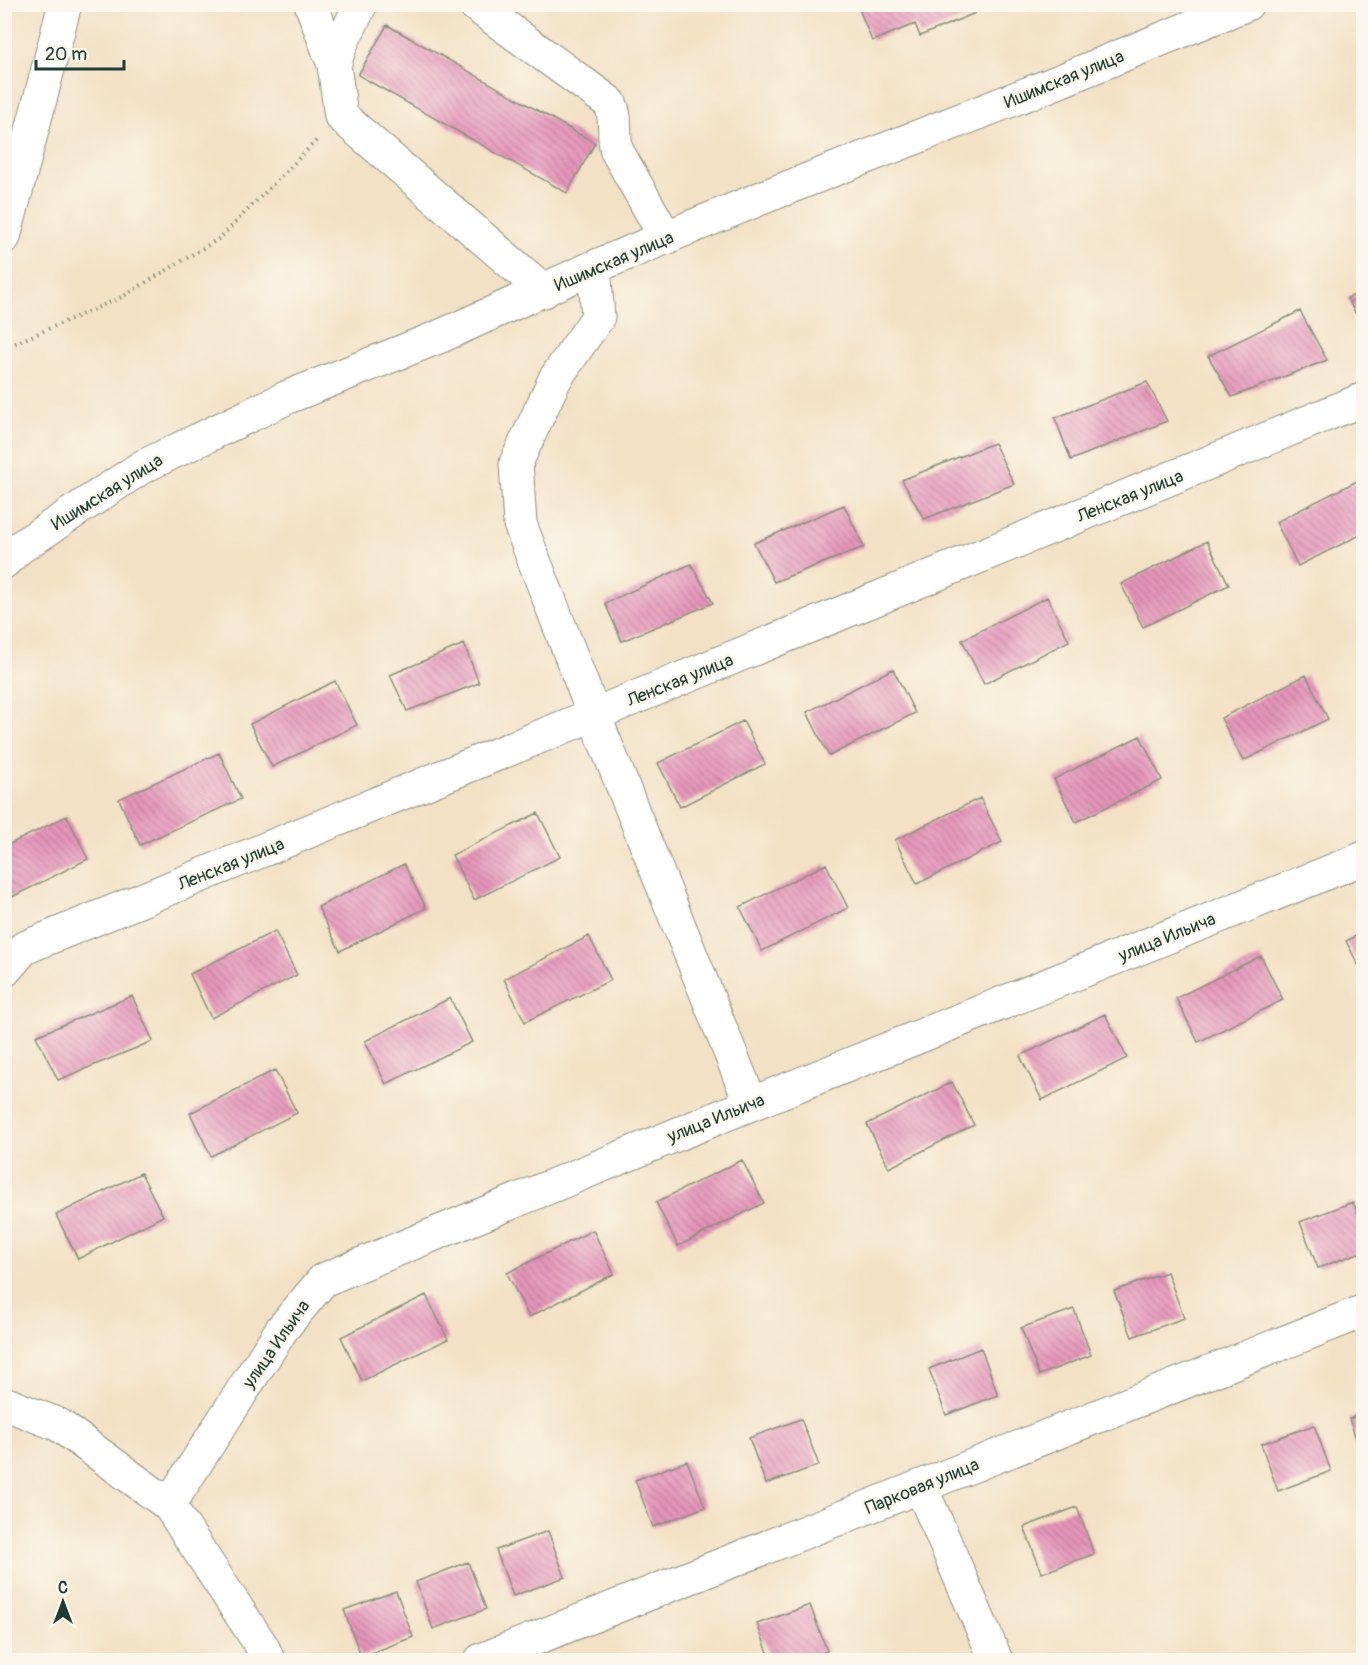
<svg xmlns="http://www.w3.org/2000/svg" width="1368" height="1665" font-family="Pangolin,sans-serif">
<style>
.building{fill:url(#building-back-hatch)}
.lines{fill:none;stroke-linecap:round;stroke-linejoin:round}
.minor-casing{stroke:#898f7c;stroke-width:35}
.path{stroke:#898f7c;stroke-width:4;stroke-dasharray:1.5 4.5;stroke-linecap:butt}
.minor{stroke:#fff;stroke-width:33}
.labels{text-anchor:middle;stroke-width:4.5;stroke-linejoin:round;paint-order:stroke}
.street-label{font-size:18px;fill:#1f3d34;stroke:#fbf7ec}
</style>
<defs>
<pattern id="building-back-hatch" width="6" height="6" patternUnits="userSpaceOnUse" patternTransform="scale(1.5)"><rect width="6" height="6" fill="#e695ba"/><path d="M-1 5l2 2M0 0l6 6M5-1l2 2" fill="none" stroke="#ba7b98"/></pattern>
</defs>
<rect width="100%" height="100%" fill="#fbf7ec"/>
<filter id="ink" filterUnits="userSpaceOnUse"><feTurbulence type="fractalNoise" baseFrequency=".0167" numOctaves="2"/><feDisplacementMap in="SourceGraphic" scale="12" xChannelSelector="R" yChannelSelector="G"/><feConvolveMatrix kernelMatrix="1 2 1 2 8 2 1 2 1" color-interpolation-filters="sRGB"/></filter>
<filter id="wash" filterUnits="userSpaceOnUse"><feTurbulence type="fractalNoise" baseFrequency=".008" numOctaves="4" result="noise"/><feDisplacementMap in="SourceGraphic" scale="24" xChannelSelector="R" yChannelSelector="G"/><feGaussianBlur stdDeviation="1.35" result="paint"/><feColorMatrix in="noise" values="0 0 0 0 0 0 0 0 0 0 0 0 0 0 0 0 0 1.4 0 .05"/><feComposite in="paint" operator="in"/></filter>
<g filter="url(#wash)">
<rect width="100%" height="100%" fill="#f3e1c5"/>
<g id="blocks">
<!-- building -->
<path class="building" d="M857,4H972L975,13L920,36L915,24L872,41Z
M387,25L595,143L567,193L358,75Z
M1364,291V328L1347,298Z
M1300,311L1327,360L1232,397L1208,356Z
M1147,382L1167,421L1071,460L1055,418Z
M994,443L1014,484L924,519L902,480Z
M1361,479L1364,484V533L1298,566L1276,522Z
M844,505L864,547L774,582L754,543Z
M1207,541L1229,585L1143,627L1121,584Z
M691,564L713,603L622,641L605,603Z
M1047,597L1069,641L984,684L962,640Z
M464,644L479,683L407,711L390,675Z
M893,669L915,713L829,756L807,712Z
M1306,675L1328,719L1243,761L1221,718Z
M335,681L357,725L272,767L250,724Z
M743,721L765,764L680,807L658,763Z
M1140,736L1162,780L1076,822L1054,779Z
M219,753L241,799L140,845L119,799Z
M980,798L1002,842L917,884L895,840Z
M538,813L560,857L474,900L452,855Z
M67,816L88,859L4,901V847Z
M404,864L426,908L340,951L318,907Z
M826,864L848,908L762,951L740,907Z
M275,931L297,975L211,1018L190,974Z
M1364,932V976L1346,941Z
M589,936L611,980L525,1022L504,979Z
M1261,956L1283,1000L1198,1042L1176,998Z
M132,996L153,1041L58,1080L36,1036Z
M450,998L472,1042L386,1084L365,1041Z
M1105,1014L1127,1058L1042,1100L1020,1056Z
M275,1070L297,1113L211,1156L190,1113Z
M952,1082L974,1125L889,1168L867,1124Z
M742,1160L764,1203L678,1246L656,1202Z
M141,1173L163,1216L78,1259L56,1215Z
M1353,1202L1364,1230V1251L1318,1268L1300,1222Z
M593,1230L614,1274L529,1317L507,1273Z
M1167,1272L1184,1318L1132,1337L1114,1291Z
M426,1295L448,1339L362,1381L341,1337Z
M1074,1309L1091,1355L1039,1375L1021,1328Z
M981,1348L998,1395L946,1415L929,1369Z
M1364,1413V1458H1363L1349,1419Z
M801,1419L819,1465L766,1484L749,1438Z
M1314,1425L1331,1471L1278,1491L1261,1444Z
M687,1461L705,1507L653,1527L635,1480Z
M1077,1507L1094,1554L1042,1573L1024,1527Z
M548,1531L565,1577L513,1596L496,1550Z
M468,1562L486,1609L433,1629L416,1582Z
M396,1591L413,1637L361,1657L344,1610Z
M810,1605L827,1651L802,1660H771L757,1624Z"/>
</g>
</g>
<g filter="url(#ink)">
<use href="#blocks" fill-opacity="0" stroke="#898f7c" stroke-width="1.5"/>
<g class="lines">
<defs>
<path id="minor" d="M311,4L334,65
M361,4L341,44L334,65L341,116L544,291
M474,4L610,103C618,119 612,135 617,151L666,238
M4,237L65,4
M594,267L598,317L555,379L516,463L520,524L594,715L751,1104
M4,562L19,548L142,467L288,397L441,336L594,267L769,195L1050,85L1247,4
M4,971L24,948L1364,399
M4,1403L59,1425L169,1505L263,1648L268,1660
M921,1487L996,1660
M169,1505L282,1329L323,1280L751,1104L1364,858
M481,1660L1364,1311"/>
</defs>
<!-- minor casing -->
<use href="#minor" class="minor-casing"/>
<!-- path -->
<path class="path" d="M4,348L122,297L220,238L319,138"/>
<!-- minor -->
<use href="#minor" class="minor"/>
</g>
</g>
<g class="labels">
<!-- street labels -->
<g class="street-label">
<text transform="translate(1064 79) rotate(-22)" y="6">Ишимская улица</text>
<text transform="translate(614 261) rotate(-23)" y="6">Ишимская улица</text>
<text transform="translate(107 492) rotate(-32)" y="6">Ишимская улица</text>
<text transform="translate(1130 496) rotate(-22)" y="6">Ленская улица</text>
<text transform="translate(680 680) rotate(-22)" y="6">Ленская улица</text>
<text transform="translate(231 864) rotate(-22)" y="6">Ленская улица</text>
<text transform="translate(1167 937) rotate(-22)" y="6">улица Ильича</text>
<text transform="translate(716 1118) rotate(-22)" y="6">улица Ильича</text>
<text transform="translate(276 1344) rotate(-55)" y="6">улица Ильича</text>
<text transform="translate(922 1486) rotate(-22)" y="6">Парковая улица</text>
</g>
</g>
<!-- margin -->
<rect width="1368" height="1665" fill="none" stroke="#fbf7ec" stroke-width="24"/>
<!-- north arrow -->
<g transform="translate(63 1602)" stroke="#fbf7ec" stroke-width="4.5" paint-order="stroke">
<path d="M0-4.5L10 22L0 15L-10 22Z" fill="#1f3d34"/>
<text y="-9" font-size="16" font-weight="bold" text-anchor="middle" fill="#1f3d34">С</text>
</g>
<!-- scale -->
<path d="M36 60v9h88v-9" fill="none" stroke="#1f3d34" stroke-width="3"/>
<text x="45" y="60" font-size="18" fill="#1f3d34" stroke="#fbf7ec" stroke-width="4.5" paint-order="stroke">20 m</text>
</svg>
